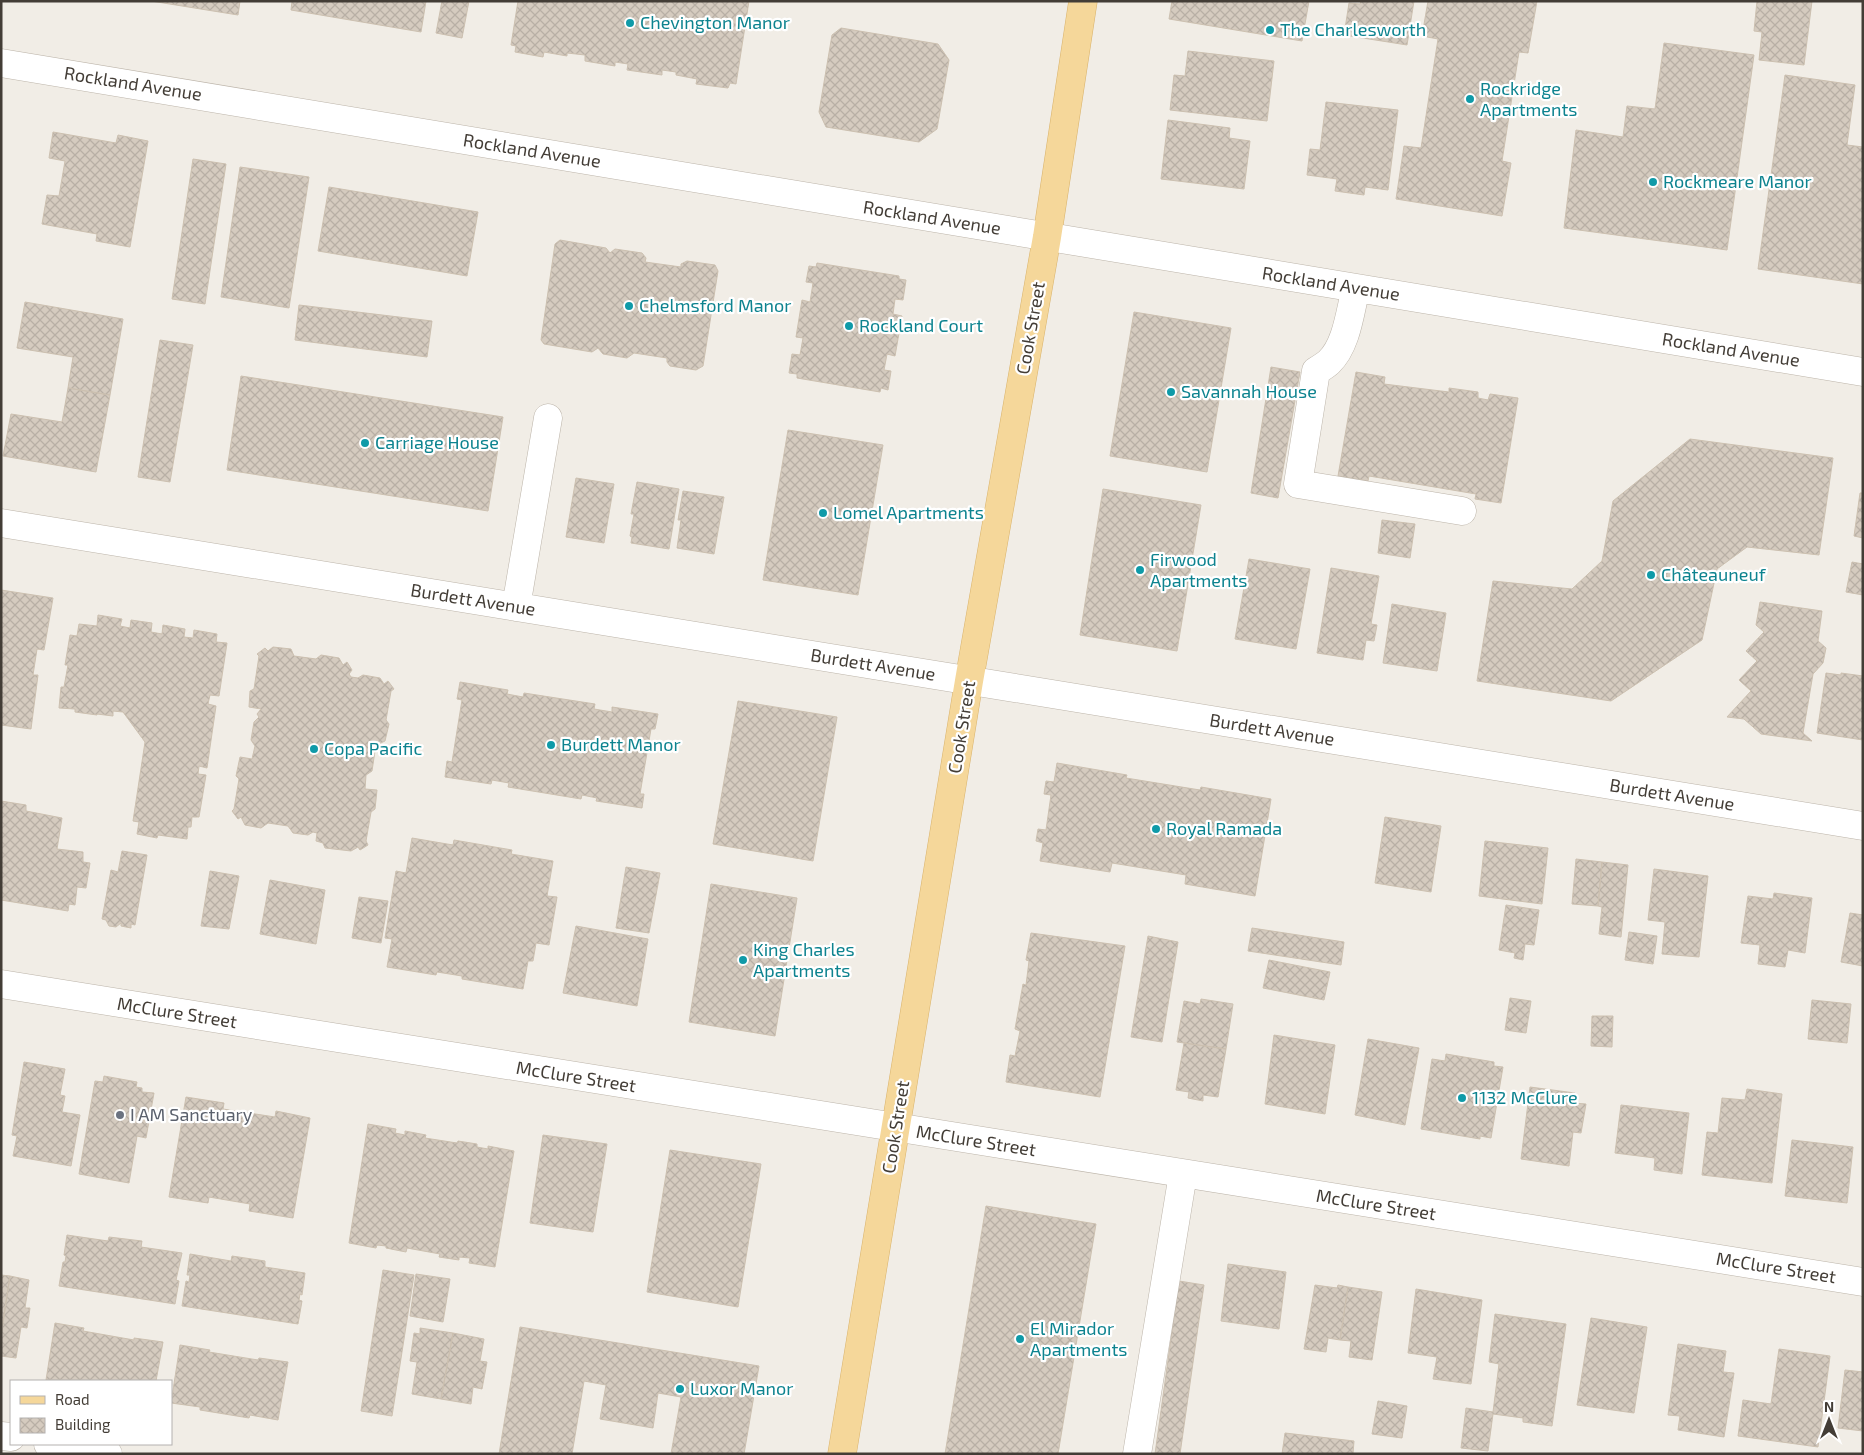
<svg xmlns="http://www.w3.org/2000/svg" width="1864" height="1455" font-family="'Exo 2',sans-serif">
<style>
.building{fill:url(#building-cross-hatch);stroke:#ccc0b0}
.lines{fill:none;stroke-linecap:round;stroke-linejoin:round}
.minor-casing{stroke:#bcb4a9;stroke-width:29}
.major-casing{stroke:#d9b36c;stroke-width:29}
.minor{stroke:#fff;stroke-width:28}
.major{stroke:#f5d79a;stroke-width:28}
.culture-dot{fill:#0f9aa8;stroke:#fff;stroke-width:2}
.worship-dot{fill:#6b7280;stroke:#fff;stroke-width:2}
.labels{text-anchor:middle;stroke-width:4.5;stroke-linejoin:round;paint-order:stroke}
.culture-label{font-size:18px;fill:#0d838f;stroke:#fff;text-anchor:start}
.street-label{font-size:18px;fill:#433d36;stroke:#fff}
.worship-label{font-size:18px;fill:#5b616d;stroke:#fff;text-anchor:start}
</style>
<defs>
<pattern id="building-cross-hatch" width="8" height="8" patternUnits="userSpaceOnUse" patternTransform="scale(1.25)"><rect width="8" height="8" fill="#d5cbbf"/><path d="M0 0l8 8M0 8l8-8" fill="none" stroke="#b8afa5"/></pattern>
</defs>
<rect width="100%" height="100%" fill="#f1ede6"/>
<!-- building -->
<path class="building" d="M151,1H240L238,15Z
M292,1H426L421,32L291,10Z
M442,1H469L462,38L436,33Z
M518,1H749L736,84L730,83L728,88L696,84L697,79L676,75V72L662,70V75L627,70L628,64L615,62V66L585,61V55L567,53V56L544,52L543,57L515,52L516,46L511,45Z
M1172,1H1309L1302,41L1169,19Z
M1361,1H1414L1407,45L1344,35L1349,3L1360,4Z
M1428,1H1537L1528,53L1519,52L1502,161L1511,163L1502,216L1396,199L1404,146L1421,148L1438,39L1422,36Z
M1757,1H1812L1804,65L1759,60L1762,32L1754,31Z
M841,28L938,44L949,60L937,129L919,142L826,127L819,112L832,35Z
M1664,43L1754,55L1727,250L1564,228L1576,130L1623,137L1627,106L1655,109Z
M1188,51L1274,61L1267,121L1170,110L1174,75L1185,76Z
M1785,75L1855,85L1847,145L1863,147V284L1758,269Z
M1326,102L1398,110L1388,190L1365,187L1364,195L1335,191L1337,179L1307,175L1310,149L1320,150Z
M1168,120L1230,128L1229,138L1250,141L1244,189L1161,179Z
M53,132L116,143L118,135L148,141L130,247L96,241L97,234L42,224L47,195L59,196L65,161L49,158Z
M193,159L226,164L205,304L172,299Z
M240,167L309,177L289,308L221,297Z
M329,187L478,212L467,276L318,251Z
M560,240L606,248L610,253L615,249L642,253L646,258L645,262L681,267V264L687,261L715,265L718,271L703,366L696,370L670,366L667,362V358L634,353L627,358L603,354L598,348L592,352L544,344L541,340L555,244Z
M817,263L899,276V279L906,280L903,300L895,299L893,314L902,316L895,356L887,354L884,370L891,371L888,390L881,388L880,392L797,378V374L789,373L792,354L800,355L803,338L796,337L802,300L810,302L813,283L806,282L809,266L816,267Z
M25,302L123,319L110,395L68,388L73,357L17,348Z
M299,305L432,321L427,357L295,340Z
M1134,312L1231,328L1207,472L1110,456Z
M160,340L193,345L170,482L138,477Z
M1271,367L1300,372L1278,498L1251,493Z
M1356,372L1385,377L1384,384L1449,392V388L1478,392V398L1488,400L1490,394L1518,398L1501,503L1475,499L1476,494L1369,476L1368,481L1338,476Z
M241,376L503,417L488,511L227,470Z
M68,388L110,395L96,472L3,456L11,414L62,422Z
M788,430L883,445L858,595L763,580Z
M1690,439L1833,458L1819,555L1747,547L1717,569L1702,640L1611,701L1477,681L1493,581L1572,589L1602,561L1613,501Z
M576,478L614,484L604,543L566,537Z
M637,482L679,489L669,549L631,543L632,537L630,536L634,514H631Z
M1103,489L1201,505L1177,651L1080,635Z
M683,491L724,497L714,554L677,548L681,520H678Z
M1860,493H1863V538L1854,536Z
M1382,520L1415,524L1410,558L1378,553Z
M1249,559L1310,569L1296,649L1235,639Z
M1852,562L1863,564V595L1846,592Z
M1331,568L1379,576L1371,624L1377,625L1374,641L1366,640L1363,660L1317,653Z
M1,590L53,598L44,650L37,649L33,675H38L31,729L1,725Z
M1760,602L1822,611L1818,641L1826,648L1823,663L1813,674L1803,733L1812,741L1761,734L1744,719L1727,717L1751,691L1739,680L1757,661L1746,651L1764,632L1756,625Z
M1392,604L1446,613L1437,671L1383,663Z
M98,615L122,619L120,626L130,628L131,620L152,623L151,632L162,634L163,625L185,629L184,637L193,638L194,630L217,634L216,642L227,643L219,696L210,695L208,704L216,706L207,768L199,766L198,774L206,775L199,817H192L191,827H188L187,839L158,835L157,838L137,834L139,822L133,821L145,742L123,712L113,711V716L97,714V715L75,712V709L59,708L61,687H64L68,665H65L70,635L77,636L79,624L97,626Z
M273,647L291,649L294,656L316,659L321,655L339,658L343,665L347,662L352,670L349,674L351,677L358,678L363,675L380,678L384,684L388,681L394,689L391,691L386,720L389,724L385,741L372,747L375,751L372,771L366,775L365,789L377,790L375,809L371,812L366,841L368,845L360,850L358,847L351,851L325,848L323,843L316,841L317,833L313,832L308,835L293,833L288,826L268,823L261,828L245,825L241,817L238,819L232,811L234,809L239,779L236,776L240,757L252,759L255,746L251,740L254,722L259,717L257,714L261,709L249,707L250,691L254,689L259,656L257,654L265,648L268,651Z
M1826,673L1841,675V673L1863,676V740L1817,733Z
M460,682L508,690L507,694L523,697L524,693L595,704L594,709L612,712V707L658,714L655,729H651L640,794H644L642,808L596,801L597,798L582,795L581,799L508,787L509,783L492,780L491,784L445,777L447,761L452,762L462,700L457,699Z
M738,701L837,717L813,861L713,844Z
M1057,763L1127,775L1126,778L1200,790L1201,787L1271,799L1255,896L1185,884L1186,875L1112,863L1110,872L1040,861L1043,843L1036,841L1038,829L1046,830L1051,795L1044,794L1046,781L1054,782Z
M1,801L26,805V811L62,818L57,849L83,852V862L90,863L86,888L77,887L75,905L69,904L68,911L1,900Z
M1385,817L1441,826L1431,892L1375,883Z
M412,838L453,845L454,840L512,850L511,854L553,861L547,896L557,897L549,945L536,943L533,961H528L523,989L462,979V976L437,972L436,975L387,967L392,939L385,938L396,871L406,873Z
M1485,841L1548,848L1542,904L1479,896Z
M122,851L147,855L135,925L131,924V928L121,926V923L116,927L109,926L106,920L102,919L111,870L118,872Z
M1576,859L1602,862L1598,906L1572,904Z
M1602,862L1628,865L1621,937L1599,934L1602,907L1598,906Z
M626,867L660,873L649,933L616,928Z
M1654,869L1708,876L1699,957L1662,954L1665,922L1648,920Z
M210,871L239,876L229,929L201,926Z
M270,880L325,890L316,944L260,934Z
M711,884L797,898L775,1036L689,1022Z
M1774,893L1812,898L1805,953L1788,950L1785,967L1758,964L1760,945L1741,943L1748,896L1773,899Z
M359,897L388,901L381,943L352,938Z
M1506,905L1539,910L1534,945L1525,944L1523,960L1514,958L1515,953L1499,950Z
M1850,913L1863,915V966L1841,962Z
M576,926L648,939L637,1006L563,993Z
M1252,928L1344,942L1341,965L1248,951Z
M1629,932L1657,936L1653,964L1625,960Z
M1031,933L1125,946L1100,1097L1006,1082L1010,1055L1015,1056L1020,1031L1015,1029L1023,984L1026,985L1029,961L1026,960Z
M1148,936L1178,942L1162,1042L1131,1037Z
M1269,960L1330,972L1324,1000L1263,988Z
M1510,998L1531,1001L1526,1033L1505,1030Z
M1201,999L1233,1004L1226,1049L1177,1042L1184,1001L1200,1004Z
M1812,1000L1851,1004L1847,1043L1808,1039Z
M1592,1016H1613L1612,1047L1591,1046Z
M1274,1035L1335,1045L1325,1114L1265,1104Z
M1368,1039L1419,1048L1405,1125L1355,1115Z
M1184,1043L1226,1049L1218,1097L1203,1095V1101L1188,1098L1189,1092L1176,1090Z
M1446,1054L1494,1062V1066L1503,1067L1491,1138L1480,1136V1139L1421,1129L1432,1059L1445,1061Z
M24,1062L65,1069L60,1095L65,1096L62,1112L80,1115L71,1166L13,1156L17,1136L12,1135Z
M104,1076L137,1082L136,1087L142,1088V1092L154,1093L146,1138L137,1136L129,1183L79,1174L95,1081L103,1082Z
M1530,1087L1575,1093L1573,1103L1586,1104L1581,1133L1573,1132L1569,1166L1521,1159Z
M1747,1089L1782,1094L1772,1183L1702,1175L1707,1132L1718,1133L1722,1098L1745,1100Z
M186,1097L224,1103L223,1109L275,1117L276,1111L310,1118L293,1218L249,1211L250,1204L209,1197L208,1203L169,1197Z
M1621,1105L1689,1113L1682,1174L1654,1170L1655,1158L1615,1153Z
M368,1124L396,1129L395,1133L405,1135V1131L426,1135L425,1138L457,1143L458,1141L477,1144V1147L488,1149V1146L514,1151L495,1267L469,1263L470,1258L459,1257V1260L439,1257L440,1254L407,1248L406,1252L386,1248V1246L377,1245L376,1248L349,1243Z
M543,1135L607,1144L593,1232L530,1223Z
M1792,1140L1853,1147L1847,1203L1785,1196Z
M670,1150L761,1164L738,1307L647,1292Z
M986,1206L1096,1224L1058,1454H945Z
M67,1235L108,1241L109,1237L142,1241L141,1247L182,1253L176,1280L179,1281L175,1304L59,1286L63,1262H65L66,1256L64,1255Z
M190,1254L231,1261L232,1256L265,1261V1267L305,1273L302,1295L300,1294L299,1300L302,1301L298,1324L182,1306L186,1281L189,1282L190,1275H187Z
M1228,1264L1286,1272L1279,1329L1221,1321Z
M383,1270L414,1275L392,1416L361,1411Z
M416,1274L450,1279L443,1322L410,1316Z
M1,1275L10,1276L1,1335Z
M10,1276L29,1280L25,1308H30L27,1328L21,1327L16,1358L1,1356V1335Z
M1179,1281L1204,1285L1180,1454H1155Z
M1315,1285L1337,1288L1338,1285L1348,1287L1340,1340L1328,1338L1326,1352L1304,1349Z
M1348,1287L1382,1292L1372,1360L1349,1357L1351,1341L1340,1340Z
M1416,1289L1482,1300L1471,1384L1433,1379L1437,1357L1408,1353Z
M1495,1314L1566,1324L1552,1426L1523,1422V1418L1493,1414L1488,1451L1461,1448L1466,1408L1493,1412L1499,1364L1489,1362Z
M1591,1318L1647,1327L1634,1413L1577,1405Z
M55,1323L84,1328L83,1331L134,1340V1338L163,1342L156,1381L46,1380Z
M520,1327L759,1366L744,1454H671L681,1397L658,1393L653,1428L600,1419L606,1385L584,1381L572,1454H499Z
M420,1328L453,1333L441,1399L412,1394L417,1362L410,1361L414,1333L420,1334Z
M453,1333L484,1339L480,1361L487,1362L482,1389L473,1387L471,1404L441,1399Z
M1678,1344L1726,1351L1723,1372L1734,1373L1724,1437L1678,1430L1680,1416L1668,1415Z
M180,1345L210,1350L209,1352L258,1360L259,1358L288,1362L278,1420L250,1415L249,1418L200,1410V1407L171,1403Z
M1779,1349L1830,1356L1818,1447L1738,1436L1743,1400L1771,1404Z
M1845,1370L1863,1372V1431L1838,1428Z
M1378,1401L1407,1406L1402,1438L1372,1434Z
M1285,1433L1354,1441L1353,1454H1282Z"/>
<g class="lines">
<defs>
<path id="minor" d="M1,63L1863,372
M1356,288C1350,311 1347,345 1329,362C1326,365 1321,368 1316,371L1298,484L1462,511
M1,523L1863,826
M516,607L548,418
M1,984L1863,1282
M1,1436L11,1437
M48,1444L108,1454
M1137,1454L1183,1174"/>
<path id="major" d="M842,1454L969,681L1047,237L1083,1"/>
</defs>
<!-- minor casing -->
<use href="#minor" class="minor-casing"/>
<!-- major casing -->
<use href="#major" class="major-casing"/>
<!-- minor -->
<use href="#minor" class="minor"/>
<!-- major -->
<use href="#major" class="major"/>
</g>
<!-- markers -->
<g class="culture-dot">
<circle cx="630" cy="23" r="5"/>
<circle cx="1270" cy="30" r="5"/>
<circle cx="1470" cy="99" r="5"/>
<circle cx="1653" cy="182" r="5"/>
<circle cx="629" cy="306" r="5"/>
<circle cx="849" cy="326" r="5"/>
<circle cx="1171" cy="392" r="5"/>
<circle cx="365" cy="443" r="5"/>
<circle cx="823" cy="513" r="5"/>
<circle cx="1140" cy="570" r="5"/>
<circle cx="1651" cy="575" r="5"/>
<circle cx="551" cy="745" r="5"/>
<circle cx="314" cy="749" r="5"/>
<circle cx="1156" cy="829" r="5"/>
<circle cx="743" cy="960" r="5"/>
<circle cx="1462" cy="1098" r="5"/>
<circle cx="1020" cy="1339" r="5"/>
<circle cx="680" cy="1389" r="5"/>
</g>
<circle class="worship-dot" cx="120" cy="1115" r="5"/>
<g class="labels">
<!-- culture labels -->
<g class="culture-label">
<text x="640" y="29">Chevington Manor</text>
<text x="1280" y="36">The Charlesworth</text>
<text x="1480" y="95">Rockridge<tspan x="1480" dy="21">Apartments</tspan></text>
<text x="1663" y="188">Rockmeare Manor</text>
<text x="639" y="312">Chelmsford Manor</text>
<text x="859" y="332">Rockland Court</text>
<text x="1181" y="398">Savannah House</text>
<text x="375" y="449">Carriage House</text>
<text x="833" y="519">Lomel Apartments</text>
<text x="1150" y="566">Firwood<tspan x="1150" dy="21">Apartments</tspan></text>
<text x="1661" y="581">Châteauneuf</text>
<text x="561" y="751">Burdett Manor</text>
<text x="324" y="755">Copa Pacific</text>
<text x="1166" y="835">Royal Ramada</text>
<text x="753" y="956">King Charles<tspan x="753" dy="21">Apartments</tspan></text>
<text x="1472" y="1104">1132 McClure</text>
<text x="1030" y="1335">El Mirador<tspan x="1030" dy="21">Apartments</tspan></text>
<text x="690" y="1395">Luxor Manor</text>
</g>
<!-- street labels -->
<g class="street-label">
<text transform="translate(133 84) rotate(9)" y="6">Rockland Avenue</text>
<text transform="translate(532 151) rotate(9)" y="6">Rockland Avenue</text>
<text transform="translate(932 218) rotate(9)" y="6">Rockland Avenue</text>
<text transform="translate(1331 284) rotate(9)" y="6">Rockland Avenue</text>
<text transform="translate(1031 328) rotate(-80)" y="6">Cook Street</text>
<text transform="translate(1731 350) rotate(9)" y="6">Rockland Avenue</text>
<text transform="translate(473 600) rotate(9)" y="6">Burdett Avenue</text>
<text transform="translate(873 665) rotate(9)" y="6">Burdett Avenue</text>
<text transform="translate(962 727) rotate(-81)" y="6">Cook Street</text>
<text transform="translate(1272 730) rotate(9)" y="6">Burdett Avenue</text>
<text transform="translate(1672 795) rotate(9)" y="6">Burdett Avenue</text>
<text transform="translate(177 1013) rotate(9)" y="6">McClure Street</text>
<text transform="translate(576 1077) rotate(9)" y="6">McClure Street</text>
<text transform="translate(896 1127) rotate(-81)" y="6">Cook Street</text>
<text transform="translate(976 1141) rotate(9)" y="6">McClure Street</text>
<text transform="translate(1376 1205) rotate(9)" y="6">McClure Street</text>
<text transform="translate(1776 1268) rotate(9)" y="6">McClure Street</text>
</g>
<!-- worship labels -->
<g class="worship-label">
<text x="130" y="1121">I AM Sanctuary</text>
</g>
</g>
<!-- border -->
<rect width="1864" height="1455" fill="none" stroke="#433d36" stroke-width="5"/>
<!-- legend -->
<rect x="10" y="1380" width="162" height="65" fill="#ffffff" stroke="#b4b1af"/>
<rect x="20" y="1396" width="25" height="8" fill="#f5d79a" stroke="#b4b1af"/>
<text x="55" y="1405" font-size="15" fill="#433d36">Road</text>
<rect x="20" y="1418" width="25" height="15" fill="url(#building-cross-hatch)" stroke="#b4b1af"/>
<text x="55" y="1430" font-size="15" fill="#433d36">Building</text>
<!-- north arrow -->
<g transform="translate(1829 1420)" stroke="#ffffff" stroke-width="4" paint-order="stroke">
<path d="M0-4L9 19L0 12L-9 19Z" fill="#433d36"/>
<text y="-8" font-size="14" font-weight="bold" text-anchor="middle" fill="#433d36">N</text>
</g>
</svg>
